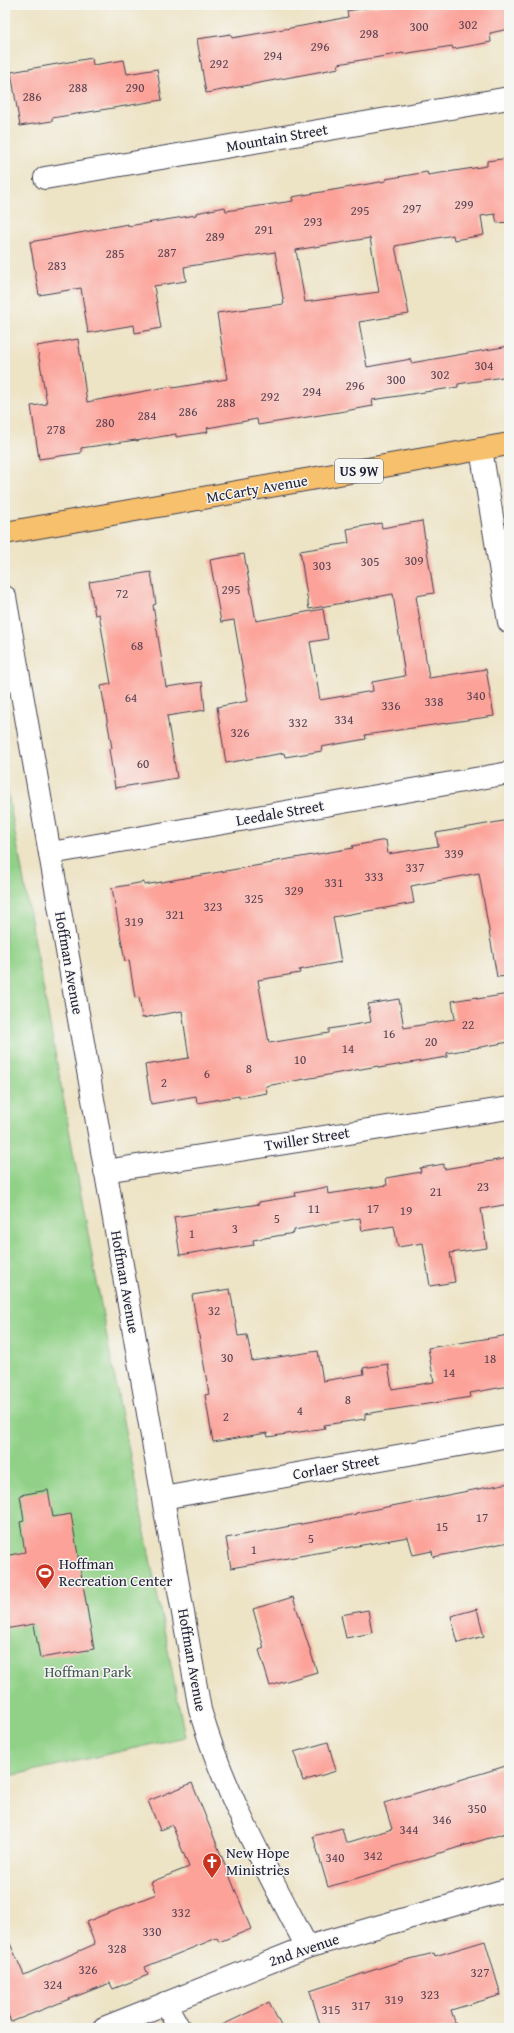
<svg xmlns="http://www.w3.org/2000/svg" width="514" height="2033" font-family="'Gentium Book Plus',serif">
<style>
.green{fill:#91d187;stroke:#5a7a61}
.building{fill:#fca299;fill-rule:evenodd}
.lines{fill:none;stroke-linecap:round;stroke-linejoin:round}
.minor-casing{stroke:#403f50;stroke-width:24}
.tertiary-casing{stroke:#403f50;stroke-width:24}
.primary-casing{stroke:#403f50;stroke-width:24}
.minor{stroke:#fff;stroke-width:22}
.tertiary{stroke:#fff;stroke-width:22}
.primary{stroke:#f7c06c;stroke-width:22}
.labels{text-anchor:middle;stroke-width:3;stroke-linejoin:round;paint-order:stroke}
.number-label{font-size:13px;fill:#584252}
.shield{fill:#f6f6f2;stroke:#626272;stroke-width:1}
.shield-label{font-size:14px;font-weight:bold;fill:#22223b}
.street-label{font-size:15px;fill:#22223b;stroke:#f6f6f2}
.poi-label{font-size:15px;fill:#22223b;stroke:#f6f6f2;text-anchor:start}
.park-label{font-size:15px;fill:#435752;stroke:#f6f6f2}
</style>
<rect width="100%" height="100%" fill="#f6f6f2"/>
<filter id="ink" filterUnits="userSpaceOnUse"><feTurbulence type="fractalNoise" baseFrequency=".025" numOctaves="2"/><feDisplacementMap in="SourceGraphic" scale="8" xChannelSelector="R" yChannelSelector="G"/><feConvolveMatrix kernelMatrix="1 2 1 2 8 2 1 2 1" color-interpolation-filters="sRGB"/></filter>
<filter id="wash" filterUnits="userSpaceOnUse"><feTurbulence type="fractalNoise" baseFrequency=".012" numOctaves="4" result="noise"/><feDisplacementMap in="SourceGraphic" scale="16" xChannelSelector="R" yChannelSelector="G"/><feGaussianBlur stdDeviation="0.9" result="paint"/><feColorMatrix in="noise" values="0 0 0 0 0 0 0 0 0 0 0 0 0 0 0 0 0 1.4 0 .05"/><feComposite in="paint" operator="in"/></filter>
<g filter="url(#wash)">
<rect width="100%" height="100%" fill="#ede3c5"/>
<!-- green -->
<path class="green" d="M5,778L110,1354L185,1737L5,1777Z"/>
<g id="blocks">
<!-- building -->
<path class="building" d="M384,5H509V29L490,33L491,42L453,49L452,46L403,54V53L338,64L339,68L206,93L197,39L231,34L232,38L302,26L348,17L347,11Z
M92,58L93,65L124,60L127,74L157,69L162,100L52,118V121L20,126L11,72Z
M509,158V222L497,223L495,214L481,216L484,235L454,240L453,235L395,246L409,314L359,322L367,367L411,359V363L509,346V376L458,384V387L372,400L373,406L345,411L258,425L257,419L207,428L208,432L176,437V434L136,441V440L81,448V453L39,459L31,406L47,404L37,346L78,339L87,402L172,386L173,388L227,379L217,313L284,304L275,252L184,267L186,281L154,286L161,328L135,333L134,325L88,333L81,288L39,295L30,242L128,224V226L196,215V213L225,207L226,211L293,201L292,197L386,181V179L427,172L428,175L487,166V161ZM370,238L379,292L305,302L296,250Z
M422,521L434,593L416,596L429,678L486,669L494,716L365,735L366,739L321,747L322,751L285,757L284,753L226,763L217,707L248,701L234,620L221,622L210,560L244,554L256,621L323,609L328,639L310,642L320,700L373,691L372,682L405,676L393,594L309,609L300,551L349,543L347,529L381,523L382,528Z
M151,572L156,604L153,605L166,687L202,682L205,710L167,716L177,778L115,788L109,749L112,748L101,686L111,684L99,614L95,615L89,582Z
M509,820V976L497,977L479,873L411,886L414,903L333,917L341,962L299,970L300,973L258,980L269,1043L329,1033V1029L371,1022L368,1004L399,999L404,1028L455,1019L452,1001L477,997V999L509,994V1042L447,1053V1057L379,1068L378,1066L266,1086L267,1093L239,1098V1096L197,1103L196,1096L151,1104L145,1065L189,1058L182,1011L142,1018L139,997L135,998L129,960L125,961L112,888L144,882V885L272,863V862L353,848L352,846L386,840L388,854L438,846L436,833Z
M509,1158V1204L481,1209L487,1248L450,1253L455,1282L430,1286L423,1243L398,1247L394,1226L362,1231L360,1218L294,1230V1233L253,1240L254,1245L222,1250V1248L180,1255L174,1217L259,1204V1202L296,1196L295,1193L327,1187L328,1194L387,1185L386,1178L421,1172L420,1168L444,1164V1169Z
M230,1289L238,1336L247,1335L252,1361L318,1351L323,1381L364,1374L363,1368L388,1364L392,1389L434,1382L428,1348L509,1335V1386L470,1393L471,1397L365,1414V1419L324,1425L325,1428L268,1437L267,1433L213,1442L205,1395L209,1394L192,1295Z
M509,1483V1542L433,1557L432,1551L413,1555L408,1537L231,1568L226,1538L356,1514V1513Z
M48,1490L53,1517L71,1514L94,1649L40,1658L34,1624L5,1629V1556L25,1552L20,1522L24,1521L20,1495Z
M293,1597L317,1672L270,1686L259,1650L264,1648L253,1609Z
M477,1609L484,1636L458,1643L451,1616Z
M368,1610L372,1633L346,1638L341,1615Z
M328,1742L336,1771L303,1781L294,1752Z
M509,1765V1832L328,1887L313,1836L342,1828L346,1843L392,1829L384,1803Z
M192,1783L251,1929L219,1942L217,1938L145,1967L148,1975L113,1989L110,1983L11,2022L5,2007V1932L24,1975L95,1944L86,1922L156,1894L151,1882L189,1867L172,1825L160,1830L148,1801Z
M485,1941L501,1995L451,2010L457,2028H321L310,1991L398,1962L434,1953L435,1956Z
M269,2002L282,2028H216L258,2008Z"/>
</g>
</g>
<g filter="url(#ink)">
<use href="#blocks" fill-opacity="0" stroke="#403f50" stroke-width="1"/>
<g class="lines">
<defs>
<path id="minor" d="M45,178L509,98
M481,449L509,622
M51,853L509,773
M105,1171L509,1108
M163,1498L509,1436
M165,2003L179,2028"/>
<path id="tertiary" d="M5,597L200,1710C224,1793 267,1870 307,1947
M104,2028L307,1947L509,1889"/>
<path id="primary" d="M5,533L509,444"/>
</defs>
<!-- minor casing -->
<use href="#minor" class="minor-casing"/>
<!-- tertiary casing -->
<use href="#tertiary" class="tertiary-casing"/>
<!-- primary casing -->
<use href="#primary" class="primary-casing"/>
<!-- minor -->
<use href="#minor" class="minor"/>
<!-- tertiary -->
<use href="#tertiary" class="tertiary"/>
<!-- primary -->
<use href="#primary" class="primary"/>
</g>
</g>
<!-- icons -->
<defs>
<symbol id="stadium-pin" viewBox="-11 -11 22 30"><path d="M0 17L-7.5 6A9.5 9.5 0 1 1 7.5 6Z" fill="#c8321e" stroke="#f6f6f2"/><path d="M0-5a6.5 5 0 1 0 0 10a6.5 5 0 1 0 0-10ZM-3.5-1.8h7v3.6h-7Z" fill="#fff"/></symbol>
<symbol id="church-pin" viewBox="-11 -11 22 30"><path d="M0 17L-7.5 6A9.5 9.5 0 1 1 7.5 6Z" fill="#c8321e" stroke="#f6f6f2"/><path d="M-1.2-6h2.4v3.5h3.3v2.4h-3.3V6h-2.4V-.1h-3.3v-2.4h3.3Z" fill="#fff"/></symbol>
</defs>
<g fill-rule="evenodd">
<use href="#stadium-pin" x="34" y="1562" width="22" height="30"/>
<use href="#church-pin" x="201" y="1851" width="22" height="30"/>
</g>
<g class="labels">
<!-- number labels -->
<g class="number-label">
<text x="468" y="29">302</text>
<text x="419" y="31">300</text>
<text x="369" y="38">298</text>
<text x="320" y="51">296</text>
<text x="273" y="60">294</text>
<text x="219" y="68">292</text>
<text x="78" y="92">288</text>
<text x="135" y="92">290</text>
<text x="32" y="101">286</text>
<text x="464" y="209">299</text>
<text x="412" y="213">297</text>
<text x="360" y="215">295</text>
<text x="313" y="226">293</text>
<text x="264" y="234">291</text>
<text x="215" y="241">289</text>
<text x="167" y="257">287</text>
<text x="115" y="258">285</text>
<text x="57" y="270">283</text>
<text x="484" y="370">304</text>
<text x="440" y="379">302</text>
<text x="396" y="384">300</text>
<text x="355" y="390">296</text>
<text x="312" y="396">294</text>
<text x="270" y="401">292</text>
<text x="226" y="407">288</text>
<text x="188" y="416">286</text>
<text x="147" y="420">284</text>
<text x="105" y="427">280</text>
<text x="56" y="434">278</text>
<text x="414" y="565">309</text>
<text x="370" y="566">305</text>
<text x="322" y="570">303</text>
<text x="231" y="594">295</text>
<text x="122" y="598">72</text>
<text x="137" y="650">68</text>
<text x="476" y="700">340</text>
<text x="131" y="702">64</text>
<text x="434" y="706">338</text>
<text x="391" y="710">336</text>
<text x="344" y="724">334</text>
<text x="298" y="727">332</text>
<text x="240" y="737">326</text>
<text x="143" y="768">60</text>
<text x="454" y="858">339</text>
<text x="415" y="872">337</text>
<text x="374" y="881">333</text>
<text x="334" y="887">331</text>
<text x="294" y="895">329</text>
<text x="254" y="903">325</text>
<text x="213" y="911">323</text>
<text x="175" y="919">321</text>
<text x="134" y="926">319</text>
<text x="468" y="1029">22</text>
<text x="389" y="1038">16</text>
<text x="431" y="1046">20</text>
<text x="348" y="1053">14</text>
<text x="300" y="1064">10</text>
<text x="249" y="1073">8</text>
<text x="207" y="1078">6</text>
<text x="164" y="1087">2</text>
<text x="483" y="1191">23</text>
<text x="436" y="1196">21</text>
<text x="314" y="1213">11</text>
<text x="373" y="1213">17</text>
<text x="406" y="1215">19</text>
<text x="277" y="1223">5</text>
<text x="235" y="1233">3</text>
<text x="192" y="1238">1</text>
<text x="214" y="1315">32</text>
<text x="227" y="1362">30</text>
<text x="490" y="1363">18</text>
<text x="449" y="1377">14</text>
<text x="348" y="1404">8</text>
<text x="300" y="1415">4</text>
<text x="226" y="1421">2</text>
<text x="482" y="1522">17</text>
<text x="442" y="1531">15</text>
<text x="311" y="1543">5</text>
<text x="254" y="1554">1</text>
<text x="477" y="1813">350</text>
<text x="442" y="1824">346</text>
<text x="409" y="1834">344</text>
<text x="373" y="1860">342</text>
<text x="335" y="1862">340</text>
<text x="181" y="1917">332</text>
<text x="152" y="1936">330</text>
<text x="117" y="1953">328</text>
<text x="88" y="1974">326</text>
<text x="480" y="1977">327</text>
<text x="53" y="1989">324</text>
<text x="430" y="1999">323</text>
<text x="394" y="2004">319</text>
<text x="361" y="2010">317</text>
<text x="331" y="2014">315</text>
</g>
<!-- shield labels -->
<rect class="shield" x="335" y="459" width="48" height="24" rx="3"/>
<g class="shield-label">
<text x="359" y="476">US 9W</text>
</g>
<!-- street labels -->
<g class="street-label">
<text transform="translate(277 138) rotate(-10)" y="5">Mountain Street</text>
<text transform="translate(257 489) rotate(-10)" y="5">McCarty Avenue</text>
<text transform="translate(280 813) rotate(-10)" y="5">Leedale Street</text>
<text transform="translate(69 963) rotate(80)" y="5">Hoffman Avenue</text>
<text transform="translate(307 1139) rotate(-9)" y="5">Twiller Street</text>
<text transform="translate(125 1282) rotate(80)" y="5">Hoffman Avenue</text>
<text transform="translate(336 1467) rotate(-10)" y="5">Corlaer Street</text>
<text transform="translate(192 1660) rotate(80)" y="5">Hoffman Avenue</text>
<text transform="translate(304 1950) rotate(-19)" y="5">2nd Avenue</text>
</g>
<!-- poi labels -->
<g class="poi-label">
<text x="59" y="1569">Hoffman<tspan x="59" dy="17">Recreation Center</tspan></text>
<text x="226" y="1858">New Hope<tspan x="226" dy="17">Ministries</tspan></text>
</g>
<!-- park labels -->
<g class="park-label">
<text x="88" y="1677">Hoffman Park</text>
</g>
</g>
<!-- margin -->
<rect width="514" height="2033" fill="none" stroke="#f6f6f2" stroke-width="20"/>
</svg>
